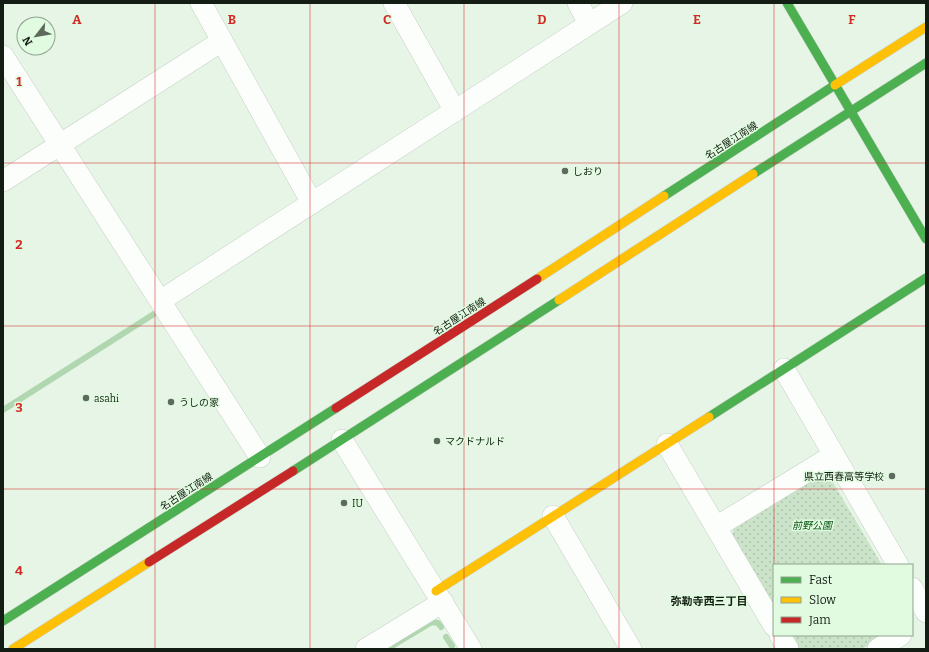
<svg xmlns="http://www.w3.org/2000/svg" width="929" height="652" font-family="Bitter,'Noto Sans JP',serif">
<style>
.park{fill:url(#park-dots)}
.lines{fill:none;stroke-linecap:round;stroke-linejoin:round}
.stream{stroke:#b0d7af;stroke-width:6}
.street-casing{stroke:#c7d1c7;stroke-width:22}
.fast-casing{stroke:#c7d1c7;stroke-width:10}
.slow-casing{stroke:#c7d1c7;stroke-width:10}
.jam-casing{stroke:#c7d1c7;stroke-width:10}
.street{stroke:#fbfefb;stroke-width:21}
.fast{stroke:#4caf50;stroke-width:9}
.slow{stroke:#ffc107;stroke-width:9}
.jam{stroke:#c62828;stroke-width:9}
.grid{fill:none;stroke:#d62828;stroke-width:1;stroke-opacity:0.55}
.poi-dot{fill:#5e695d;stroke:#e1fbe0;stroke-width:1.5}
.labels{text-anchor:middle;stroke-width:3;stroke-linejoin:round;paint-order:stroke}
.street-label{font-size:10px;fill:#141d13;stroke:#e1fbe0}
.poi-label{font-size:10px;fill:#141d13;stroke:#e1fbe0;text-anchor:start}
.park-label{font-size:10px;font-style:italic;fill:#0d5716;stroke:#e1fbe0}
.neighbourhood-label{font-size:11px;font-weight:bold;fill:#141d13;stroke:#e1fbe0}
.grid-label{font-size:13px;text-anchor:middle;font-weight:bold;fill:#d62828;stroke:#e1fbe0;stroke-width:3;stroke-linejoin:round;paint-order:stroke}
</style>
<defs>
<pattern id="park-dots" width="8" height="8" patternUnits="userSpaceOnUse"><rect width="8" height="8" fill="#cae3c9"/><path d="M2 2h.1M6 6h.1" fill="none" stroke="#adc2ac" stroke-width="1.8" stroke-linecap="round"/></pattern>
</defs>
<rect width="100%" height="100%" fill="#e7f5e6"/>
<!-- park -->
<path class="park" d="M819,474L829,476L882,565H774V608L732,536L734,525Z
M790,635H885L862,649H799Z"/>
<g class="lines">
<!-- stream -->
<path class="stream" d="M3,410L157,312
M446,637L452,646
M387,649L432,622L438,623L441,627"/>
<defs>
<path id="street" d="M201,3L312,203
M394,3L455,111
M578,3L589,24
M3,56L260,457
M3,181L222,41
M160,301L622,3
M784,369L898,565
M342,440L471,649
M667,444L774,626
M553,516L631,649
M716,527L834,455
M912,588L926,612
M780,635L788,649
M366,649L443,602
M878,649L901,635"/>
<path id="fast" d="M787,3L926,239
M753,174L926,63
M664,196L835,85
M709,417L926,278
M293,471L559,300
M3,621L336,408"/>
<path id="slow" d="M835,85L926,27
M537,279L664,196
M559,300L753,174
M436,591L709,417
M13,649L149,562"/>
<path id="jam" d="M336,408L537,279
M149,562L293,471"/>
</defs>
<!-- street casing -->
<use href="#street" class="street-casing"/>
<!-- fast casing -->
<use href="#fast" class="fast-casing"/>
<!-- slow casing -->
<use href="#slow" class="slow-casing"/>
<!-- jam casing -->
<use href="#jam" class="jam-casing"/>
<!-- street -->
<use href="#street" class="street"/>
<!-- fast -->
<use href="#fast" class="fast"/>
<!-- slow -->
<use href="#slow" class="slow"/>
<!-- jam -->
<use href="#jam" class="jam"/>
</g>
<!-- grid -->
<path class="grid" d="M155,3V649M310,3V649M464,3V649M619,3V649M774,3V565M3,163H926M3,326H926M3,489H926M774,635V649"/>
<!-- markers -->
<g class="poi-dot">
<circle cx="565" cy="171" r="4"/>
<circle cx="86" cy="398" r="4"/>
<circle cx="171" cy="402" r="4"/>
<circle cx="437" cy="441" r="4"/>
<circle cx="892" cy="476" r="4"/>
<circle cx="344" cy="503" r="4"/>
</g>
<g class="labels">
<!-- street labels -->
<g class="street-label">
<text transform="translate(731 140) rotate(-33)" y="4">名古屋江南線</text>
<text transform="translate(459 316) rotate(-33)" y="4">名古屋江南線</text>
<text transform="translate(186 491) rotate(-33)" y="4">名古屋江南線</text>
</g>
<!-- poi labels -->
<g class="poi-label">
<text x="573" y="175">しおり</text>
<text x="94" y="402">asahi</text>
<text x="179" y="406">うしの家</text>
<text x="445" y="445">マクドナルド</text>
<text x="884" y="480" text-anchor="end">県立西春高等学校</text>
<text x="352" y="507">IU</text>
</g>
<!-- park labels -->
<g class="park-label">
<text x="812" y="529">前野公園</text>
</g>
<!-- neighbourhood labels -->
<g class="neighbourhood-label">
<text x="709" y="605">弥勒寺西三丁目</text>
</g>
</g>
<g class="grid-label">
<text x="77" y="24">A</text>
<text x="232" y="24">B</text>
<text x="387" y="24">C</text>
<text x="542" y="24">D</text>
<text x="697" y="24">E</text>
<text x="852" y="24">F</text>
<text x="19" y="86">1</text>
<text x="19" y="249">2</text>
<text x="19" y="412">3</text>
<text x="19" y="575">4</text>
</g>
<!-- border -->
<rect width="929" height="652" fill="none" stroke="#141d13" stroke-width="8"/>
<!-- legend -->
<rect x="773" y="564" width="140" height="72" fill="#e1fbe0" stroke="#8fa28e"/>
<rect x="781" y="577" width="20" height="6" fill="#4caf50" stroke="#8fa28e"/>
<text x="809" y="584" font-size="12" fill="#141d13">Fast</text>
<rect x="781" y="597" width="20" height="6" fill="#ffc107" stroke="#8fa28e"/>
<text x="809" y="604" font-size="12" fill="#141d13">Slow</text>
<rect x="781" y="617" width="20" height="6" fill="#c62828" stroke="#8fa28e"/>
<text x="809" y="624" font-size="12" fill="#141d13">Jam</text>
<!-- north arrow -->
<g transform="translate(36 36) rotate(239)"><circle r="19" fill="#e1fbe0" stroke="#8fa28e"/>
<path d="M0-3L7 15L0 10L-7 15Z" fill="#5e695d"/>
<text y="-6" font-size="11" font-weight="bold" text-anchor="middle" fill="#141d13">N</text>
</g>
</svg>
